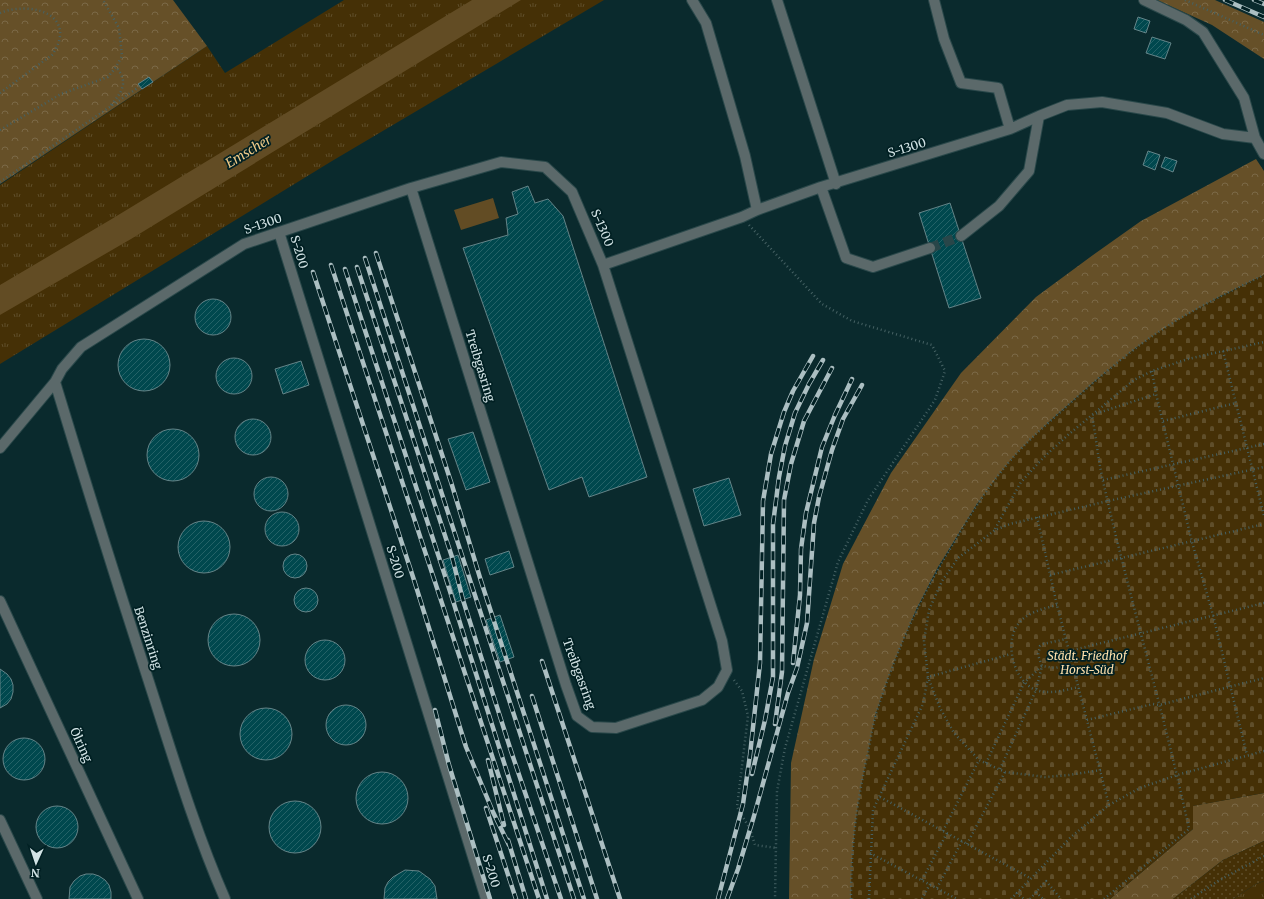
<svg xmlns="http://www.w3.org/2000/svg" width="1264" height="899" font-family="Merriweather,serif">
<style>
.grass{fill:url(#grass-tufts)}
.forest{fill:url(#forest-crowns)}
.cemetery{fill:url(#cemetery-stones)}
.park{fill:url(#park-dots)}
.water{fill:#624c24}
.building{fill:url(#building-hatch);stroke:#648488}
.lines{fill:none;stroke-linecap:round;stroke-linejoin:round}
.minor-tunnel{stroke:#284649;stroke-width:10;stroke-dasharray:10 5;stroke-linecap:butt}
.minor-casing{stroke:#2a484a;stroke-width:12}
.path{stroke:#466264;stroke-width:2.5;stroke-dasharray:1 3;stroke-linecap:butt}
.minor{stroke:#5b696a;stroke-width:10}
.rail-casing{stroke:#acbfc2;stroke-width:4.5}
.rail{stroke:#012023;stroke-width:3;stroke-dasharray:9;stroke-linecap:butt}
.labels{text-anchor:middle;stroke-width:3.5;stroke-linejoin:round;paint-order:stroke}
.street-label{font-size:12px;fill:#d2e3e5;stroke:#012023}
.park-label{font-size:12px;font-style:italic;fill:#fddfab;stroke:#012023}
.water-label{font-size:13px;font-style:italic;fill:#eec987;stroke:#012023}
</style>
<defs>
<pattern id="grass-tufts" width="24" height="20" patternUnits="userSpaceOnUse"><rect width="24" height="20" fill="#453006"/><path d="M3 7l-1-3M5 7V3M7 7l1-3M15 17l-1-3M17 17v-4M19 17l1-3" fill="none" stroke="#5f4e2a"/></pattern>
<pattern id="forest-crowns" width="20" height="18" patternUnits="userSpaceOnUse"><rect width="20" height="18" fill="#665028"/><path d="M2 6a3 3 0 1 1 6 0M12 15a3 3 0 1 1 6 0" fill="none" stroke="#7b6947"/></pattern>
<pattern id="cemetery-stones" width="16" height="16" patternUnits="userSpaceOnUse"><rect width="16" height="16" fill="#453006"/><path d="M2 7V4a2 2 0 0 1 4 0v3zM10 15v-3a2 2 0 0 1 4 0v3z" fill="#5f4e2a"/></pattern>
<pattern id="park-dots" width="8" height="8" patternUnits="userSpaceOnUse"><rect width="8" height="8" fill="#453006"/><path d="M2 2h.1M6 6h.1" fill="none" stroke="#5f4e2a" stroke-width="1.8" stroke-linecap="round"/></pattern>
<pattern id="building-hatch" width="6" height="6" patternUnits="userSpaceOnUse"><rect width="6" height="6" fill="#00484e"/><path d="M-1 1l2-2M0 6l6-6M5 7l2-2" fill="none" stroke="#246267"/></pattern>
</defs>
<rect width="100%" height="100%" fill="#0a2a2d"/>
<!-- grass -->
<path class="grass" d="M344,0H604L332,161L0,364V185L207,46L225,73Z
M1264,881V899H1233L1256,884Z"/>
<!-- forest -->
<path class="forest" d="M0,0H173L207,46L0,184Z
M1157,0H1215L1264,22V59L1212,25Z
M1256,159L1264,171V275L1217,298L1177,321L1137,347L1095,381L1049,422L1010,462L977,504L938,567L916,610L893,665L875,716L852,899H789L791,763L814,659L843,564L891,473L961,373L1036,297L1093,255L1141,221Z
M1264,793V841L1223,860L1173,899H1110L1193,829L1192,806Z"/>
<!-- cemetery -->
<path class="cemetery" d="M1264,275V793L1193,806V829L1110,899H851C851,849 856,806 867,757C870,743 872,728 876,714C895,653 921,595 955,541C971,513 988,487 1009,462C1025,443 1045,426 1063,410C1087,388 1111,367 1136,348C1175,318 1220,297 1264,275Z"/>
<!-- park -->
<path class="park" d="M1264,841V881L1256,884L1233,899H1173L1223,860Z"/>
<!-- water -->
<path class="water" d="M472,0H521L131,239L0,315V285L110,220Z
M493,198L499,218L461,230L454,210Z"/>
<!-- building -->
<path class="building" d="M1138,17L1150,21L1146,33L1134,29Z
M1152,37L1171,43L1165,59L1146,53Z
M149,77L153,82L142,89L138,84Z
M1148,151L1160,155L1155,170L1143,165Z
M1165,157L1177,161L1173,172L1161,167Z
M528,186L535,203L548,199L563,216L647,477L589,497L582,477L549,490L463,248L508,235L506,218L518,214L512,192Z
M950,203L981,298L949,308L919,213Z
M195 317a18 18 0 1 1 36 0a18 18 0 1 1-36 0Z
M118 365a26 26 0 1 1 52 0a26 26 0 1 1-52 0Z
M216 376a18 18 0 1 1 36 0a18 18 0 1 1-36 0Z
M301,361L309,385L283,394L275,369Z
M235 437a18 18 0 1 1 36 0a18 18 0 1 1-36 0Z
M147 455a26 26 0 1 1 52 0a26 26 0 1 1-52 0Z
M473,432L490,482L466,490L448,439Z
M254 494a17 17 0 1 1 34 0a17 17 0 1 1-34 0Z
M729,478L741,515L704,526L693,489Z
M265 529a17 17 0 1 1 34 0a17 17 0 1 1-34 0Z
M178 547a26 26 0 1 1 52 0a26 26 0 1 1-52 0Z
M509,551L514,567L490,575L485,559Z
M283 566a12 12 0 1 1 24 0a12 12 0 1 1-24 0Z
M458,555L471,597L456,602L443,560Z
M294 600a12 12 0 1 1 24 0a12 12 0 1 1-24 0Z
M208 640a26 26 0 1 1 52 0a26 26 0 1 1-52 0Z
M500,615L514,657L500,662L486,620Z
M305 660a20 20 0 1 1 40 0a20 20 0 1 1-40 0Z
M0,669L7,674L11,679L13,685V692L11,699L7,704L0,708Z
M326 725a20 20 0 1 1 40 0a20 20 0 1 1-40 0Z
M240 734a26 26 0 1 1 52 0a26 26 0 1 1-52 0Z
M3 759a21 21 0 1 1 42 0a21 21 0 1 1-42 0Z
M356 798a26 26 0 1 1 52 0a26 26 0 1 1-52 0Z
M269 827a26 26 0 1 1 52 0a26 26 0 1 1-52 0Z
M36 827a21 21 0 1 1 42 0a21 21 0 1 1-42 0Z
M405,870L419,871L430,879L435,886L437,899H384L385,888L388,882L393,877Z
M86,874H93L99,876L105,880L109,885L111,892V899H69L70,887L74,881L80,876Z"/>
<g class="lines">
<!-- minor-tunnel -->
<path class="minor-tunnel" d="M930,248L961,236"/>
<defs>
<path id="minor" d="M692,0L706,23L745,156L757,210
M777,0L836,184
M934,0L944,39L961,83L998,88L1010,129
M1144,0L1186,20L1203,32L1244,98L1255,138L1264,154
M821,187L846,258L873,267L930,248
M411,188L566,685L577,716L592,727L616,728L702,700L718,687L727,670L722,641L603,265
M279,232L486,899
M961,236L999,206L1029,171L1039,116
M55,382C85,481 116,580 148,679C172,753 194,828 225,899
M0,448L55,382L62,369L81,347L244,244L411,188L501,162L545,167L572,192L603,265L742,217L757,210L821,187L1010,129L1039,116L1067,105L1102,102L1167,113L1223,134L1255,138
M0,601L138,899
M0,820L37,899"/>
</defs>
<!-- minor casing -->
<use href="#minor" class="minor-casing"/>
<!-- path -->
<path class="path" d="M1185,0L1264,35
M0,13C33,0 79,16 52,55L0,93
M111,105C122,92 129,82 116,67
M0,130L61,94L108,77L116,67L122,56L119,28L103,0
M0,182L139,87
M749,225L822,304L852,321L932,345L945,371L935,400L868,500L838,562L785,748L777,791L775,899
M1223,351L1264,516
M1152,371L1156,394L1192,542L1213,615L1247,755
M1163,421L1236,403
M1103,480L1264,444
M1037,517L1057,605L1109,805
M995,529L1021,482L1044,457L1068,435L1134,380L1152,371L1188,359L1264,342
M1050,575L1264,524
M1057,605C1043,609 1028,612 1019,623C1003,642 1014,682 1036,690C1049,695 1065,690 1079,687
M1069,651L1264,603
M734,680L742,691L748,716L737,807L750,829L755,845L777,848
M1087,720L1153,704L1159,705L1264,678
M986,763L1024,683L1042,666L1055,668L1072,664
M1000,769L1036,690L1042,666L1038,655L1040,646L1043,644L1066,639
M1101,770L1069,775L1045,777L1005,772L979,760L954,733L940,708L928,677L924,641L929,610L942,581L958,558L995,530L1010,524L1108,501L1264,467
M880,797L1030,878
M943,831L979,760
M967,844L1005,772
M870,853L957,899
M922,880L947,833
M937,888L962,841
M1036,892L1043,899
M1016,893L1024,899
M851,899C851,849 856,806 867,757C870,743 872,728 876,714C895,653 921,595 955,541C971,513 988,487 1009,462C1026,442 1047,424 1066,407C1089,386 1112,366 1136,348C1175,318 1220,296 1264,275
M869,899L873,810L923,704L928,677L1011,654
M922,899L930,884
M1011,899L1071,837L1109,805L1140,788L1177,775L1264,751
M1030,899L1046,881L1061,899
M1104,899L1189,829C1164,712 1129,597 1103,481C1098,459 1096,437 1092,415L1156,394
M1191,899L1218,881L1264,856"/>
<!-- minor -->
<use href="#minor" class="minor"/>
<defs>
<path id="rail" d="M1225,0L1264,17
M1254,0L1264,4
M376,253L451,482L481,581L584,899
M365,258L574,899
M331,265L539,899
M357,267L452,557L463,600L511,751L561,899
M345,269L448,585L547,899
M313,272L414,580L466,747L493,812L509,845
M542,661L620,899
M793,663L800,595L801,549L806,513L822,447L835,415L852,379
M532,696L597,899
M435,710L449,765L490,899
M775,724L782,672L784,500L791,464L804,421L832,368
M488,760L504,825
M752,774L765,720L773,677V524L779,477L785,446L795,413L809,384L823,360
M486,808L516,899
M508,840L526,899
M718,899L743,804L750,755L760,663L763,501L771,454L784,412L793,391L813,356
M727,899L738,869L754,816L788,693L797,668L807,623L814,523L819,497L832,450L843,419L862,385"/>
</defs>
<!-- rail casing -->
<use href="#rail" class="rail-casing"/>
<!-- rail -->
<use href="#rail" class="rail"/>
</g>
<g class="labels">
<!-- street labels -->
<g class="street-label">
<text transform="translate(907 148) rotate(-17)" y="4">S-1300</text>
<text transform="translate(263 224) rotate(-19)" y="4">S-1300</text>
<text transform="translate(602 228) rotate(67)" y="4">S-1300</text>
<text transform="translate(299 252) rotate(73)" y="4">S-200</text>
<text transform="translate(480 366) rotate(73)" y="4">Treibgasring</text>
<text transform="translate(395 562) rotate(73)" y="4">S-200</text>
<text transform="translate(148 638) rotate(72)" y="4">Benzinring</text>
<text transform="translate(579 674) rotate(70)" y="4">Treibgasring</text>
<text transform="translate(81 745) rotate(65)" y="4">Ölring</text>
<text transform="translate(491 871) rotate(73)" y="4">S-200</text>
</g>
<!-- park labels -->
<g class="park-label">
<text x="1087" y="660">Städt. Friedhof<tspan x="1087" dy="14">Horst-Süd</tspan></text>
</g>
<!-- water labels -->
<g class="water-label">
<text transform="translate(248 151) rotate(-31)" y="5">Emscher</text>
</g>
</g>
<!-- north arrow -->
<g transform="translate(36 863) rotate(183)" stroke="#012023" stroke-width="3" paint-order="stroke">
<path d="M0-3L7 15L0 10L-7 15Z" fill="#d2e3e5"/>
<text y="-6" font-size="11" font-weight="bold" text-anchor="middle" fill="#d2e3e5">N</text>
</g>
</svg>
